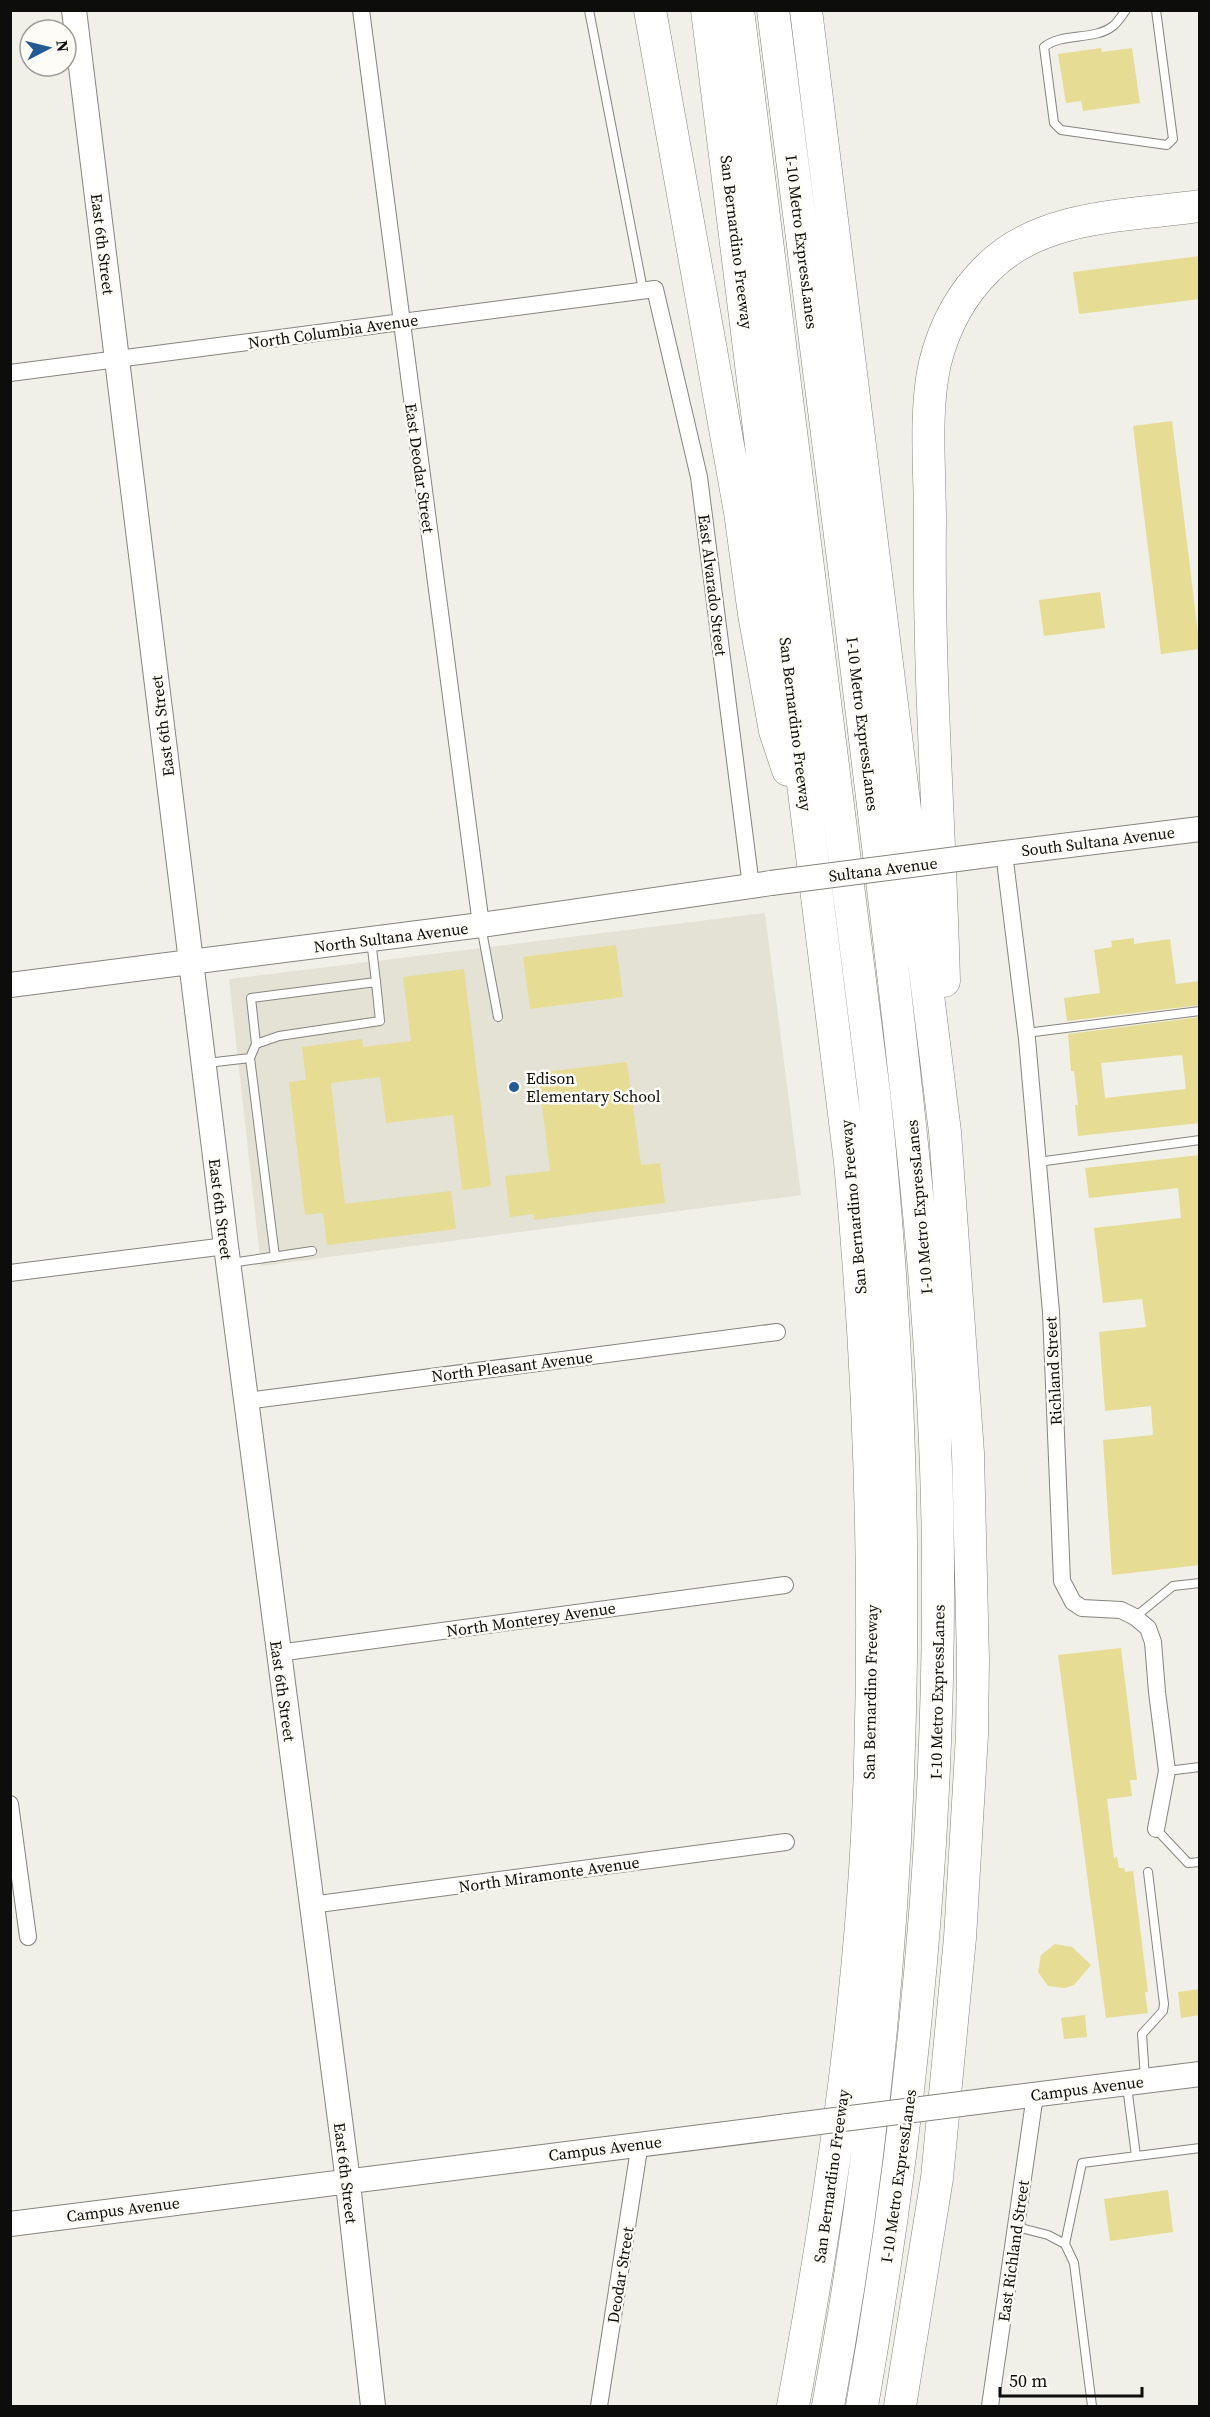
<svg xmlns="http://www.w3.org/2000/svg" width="1210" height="2417" font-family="'Source Serif 4',serif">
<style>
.built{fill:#e4e2d5}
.building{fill:#e7dc94;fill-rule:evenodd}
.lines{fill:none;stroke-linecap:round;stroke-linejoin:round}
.lane-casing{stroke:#85847e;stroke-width:10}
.street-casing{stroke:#85847e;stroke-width:18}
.secondary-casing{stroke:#85847e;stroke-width:26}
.highway-casing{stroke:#85847e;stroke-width:33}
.lane{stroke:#fff;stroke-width:8}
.street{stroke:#fff;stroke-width:16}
.secondary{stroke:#fff;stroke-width:24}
.highway{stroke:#fff;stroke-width:32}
.secondary-bridge-casing{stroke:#85847e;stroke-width:26;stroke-linecap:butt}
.secondary-bridge{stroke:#fff;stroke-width:24}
.poi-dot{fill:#235c94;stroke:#fdfcf6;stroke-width:2}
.labels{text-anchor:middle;stroke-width:5;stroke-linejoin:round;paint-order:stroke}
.street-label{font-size:16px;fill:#0d0d0b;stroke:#fdfcf6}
.poi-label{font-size:16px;fill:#0d0d0b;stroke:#fdfcf6;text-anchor:start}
</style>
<rect width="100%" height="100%" fill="#f0efe8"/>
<!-- built -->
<path class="built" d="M765,913L801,1195L261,1266L229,979Z"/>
<!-- building -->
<path class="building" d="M1101,48L1102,52L1132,48L1140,103L1083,111L1081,101L1066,103L1058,54Z
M1200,256V299L1079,314L1073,272Z
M1172,421L1200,649L1161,654L1133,426Z
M1100,592L1105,628L1044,636L1039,600Z
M1134,938V944L1170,939L1176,984L1200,981V1005L1067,1021L1064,998L1100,993L1094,950L1112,947L1111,941Z
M616,945L623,997L530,1009L523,957Z
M464,969L491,1186L462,1190L453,1115L386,1123L380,1077L331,1083L345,1204L451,1191L456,1229L327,1245L323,1213L305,1215L289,1082L306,1080L302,1047L362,1039L363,1047L411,1041L403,977Z
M1200,1017V1123L1078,1136L1075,1105H1078L1074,1071H1071L1068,1034ZM1182,1055L1186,1089L1105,1098L1101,1063Z
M627,1062L641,1165L660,1163L665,1203L534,1220V1214L510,1217L505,1176L550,1171L538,1073Z
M1200,1155V1565L1112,1575L1103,1440L1153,1435L1151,1406L1105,1411L1099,1332L1146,1327L1142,1299L1103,1303L1094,1228L1181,1218L1178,1188L1089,1198L1085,1168Z
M1121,1648L1137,1780H1130L1132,1796L1107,1799L1114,1858L1117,1857L1119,1868H1124L1125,1872L1133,1871L1148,1992H1145L1148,2013L1106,2018L1058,1655Z
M1055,1944L1072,1947L1091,1965L1074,1985L1065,1988L1048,1986L1038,1972L1041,1955Z
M1200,1989V2015L1181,2018L1178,1992Z
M1085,2015L1087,2037L1064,2039L1061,2018Z
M1168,2190L1173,2232L1110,2241L1104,2199Z"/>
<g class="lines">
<defs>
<path id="lane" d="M589,10L643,290
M1126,10C1122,15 1118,22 1113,26C1094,41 1063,32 1044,47L1054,123L1061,130L1167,145L1173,139L1156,10
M481,926L498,1017
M1026,1033L1200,1011
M256,1044L279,1036L380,1021L376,982
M250,1058L275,1257
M207,1063L250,1058L256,1044L251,998L376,982L371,940
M1038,1162L1200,1140
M231,1263L312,1251
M1135,1617L1173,1586L1200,1583
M1167,1771L1200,1767
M1156,1829L1188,1863L1200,1862
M1145,2078L1142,2034L1163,2011L1164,2004L1148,1872
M1127,2086L1136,2156
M1017,2227L1048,2235L1065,2244L1082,2163L1200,2148
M1065,2244L1074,2263L1092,2406"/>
<path id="street" d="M361,10L481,925
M10,373L655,289L699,477L751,886
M1004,853L1027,1039L1051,1312L1062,1581L1073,1602L1082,1608L1121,1610L1135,1617L1148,1628L1153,1642L1157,1692L1167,1771L1156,1829
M10,1273L226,1246
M246,1401L777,1332
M278,1653L785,1585
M10,1804L28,1937
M311,1905L786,1842
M599,2406L640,2143
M990,2406L1035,2095"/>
<path id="secondary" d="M74,10L226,1246L346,2166L373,2406
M996,854L1200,829
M10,985L481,925L771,883
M992,2100L1200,2074
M10,2224L788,2126"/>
<path id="highway" d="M650,10L740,512L754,614L775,731L788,770
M707,10L850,1162C869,1363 876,1564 870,1765C864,1980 832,2195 793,2406
M738,10L874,1092C921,1533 909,1970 828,2406
M773,10C810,303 849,595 883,888C910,1117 938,1345 938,1576C939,1855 910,2131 862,2406
M806,10L945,1132L968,1453L973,1660L972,1735L960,1938L937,2178L900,2406
M944,981C940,828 928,674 930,521C930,471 924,411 935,363C944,327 961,294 988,268C1041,214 1129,216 1200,206"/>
</defs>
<!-- lane casing -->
<use href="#lane" class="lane-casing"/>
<!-- street casing -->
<use href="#street" class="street-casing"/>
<!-- secondary casing -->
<use href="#secondary" class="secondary-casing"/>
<!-- highway casing -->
<use href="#highway" class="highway-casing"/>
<!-- lane -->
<use href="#lane" class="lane"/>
<!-- street -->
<use href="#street" class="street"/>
<!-- secondary -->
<use href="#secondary" class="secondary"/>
<!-- highway -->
<use href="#highway" class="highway"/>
<defs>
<path id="secondary-bridge" d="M771,883L996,854
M788,2126L992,2100"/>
</defs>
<!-- secondary-bridge casing -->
<use href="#secondary-bridge" class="secondary-bridge-casing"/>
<!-- secondary-bridge -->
<use href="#secondary-bridge" class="secondary-bridge"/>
</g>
<!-- markers -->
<circle class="poi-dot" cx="514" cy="1087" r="6"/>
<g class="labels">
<!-- street labels -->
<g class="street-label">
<text transform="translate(737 242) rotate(83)" y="6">San Bernardino Freeway</text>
<text transform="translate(802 242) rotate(83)" y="6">I-10 Metro ExpressLanes</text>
<text transform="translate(103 244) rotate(83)" y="6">East 6th Street</text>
<text transform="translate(333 331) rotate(-8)" y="6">North Columbia Avenue</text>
<text transform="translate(420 468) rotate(82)" y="6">East Deodar Street</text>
<text transform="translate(713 585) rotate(83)" y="6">East Alvarado Street</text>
<text transform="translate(796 724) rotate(83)" y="6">San Bernardino Freeway</text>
<text transform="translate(863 724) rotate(83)" y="6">I-10 Metro ExpressLanes</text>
<text transform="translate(162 726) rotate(-97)" y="6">East 6th Street</text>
<text transform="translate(1098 841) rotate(-7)" y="6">South Sultana Avenue</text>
<text transform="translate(883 869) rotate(-7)" y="6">Sultana Avenue</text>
<text transform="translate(391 937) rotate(-7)" y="6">North Sultana Avenue</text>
<text transform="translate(853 1207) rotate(-95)" y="6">San Bernardino Freeway</text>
<text transform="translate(919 1207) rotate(-95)" y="6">I-10 Metro ExpressLanes</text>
<text transform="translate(221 1209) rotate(83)" y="6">East 6th Street</text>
<text transform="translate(512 1366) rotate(-7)" y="6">North Pleasant Avenue</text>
<text transform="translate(1053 1371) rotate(-93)" y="6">Richland Street</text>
<text transform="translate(531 1619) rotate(-8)" y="6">North Monterey Avenue</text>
<text transform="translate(283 1691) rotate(82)" y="6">East 6th Street</text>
<text transform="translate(870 1692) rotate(-89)" y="6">San Bernardino Freeway</text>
<text transform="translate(937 1692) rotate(-89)" y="6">I-10 Metro ExpressLanes</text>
<text transform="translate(549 1874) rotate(-8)" y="6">North Miramonte Avenue</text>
<text transform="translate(1087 2088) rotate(-7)" y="6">Campus Avenue</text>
<text transform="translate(605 2148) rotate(-7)" y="6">Campus Avenue</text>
<text transform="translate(346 2173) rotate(83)" y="6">East 6th Street</text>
<text transform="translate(831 2176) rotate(-82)" y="6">San Bernardino Freeway</text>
<text transform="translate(898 2176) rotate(-82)" y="6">I-10 Metro ExpressLanes</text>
<text transform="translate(123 2209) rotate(-7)" y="6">Campus Avenue</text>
<text transform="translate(1013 2251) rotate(-82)" y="6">East Richland Street</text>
<text transform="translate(620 2275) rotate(-81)" y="6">Deodar Street</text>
</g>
<!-- poi labels -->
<g class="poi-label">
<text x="526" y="1084">Edison<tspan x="526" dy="18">Elementary School</tspan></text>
</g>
</g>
<!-- border -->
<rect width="1210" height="2417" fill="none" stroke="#0d0d0b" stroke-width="24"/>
<!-- north arrow -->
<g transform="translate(48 48) rotate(83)"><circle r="28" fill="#fdfcf6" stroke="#9d9c98" stroke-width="1.5"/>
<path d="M0-4.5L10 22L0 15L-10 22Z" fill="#235c94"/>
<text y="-9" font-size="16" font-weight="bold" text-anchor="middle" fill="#0d0d0b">N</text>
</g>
<!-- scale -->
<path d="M1000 2387v9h142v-9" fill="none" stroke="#0d0d0b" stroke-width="3"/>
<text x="1009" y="2387" font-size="18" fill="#0d0d0b" stroke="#fdfcf6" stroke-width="4.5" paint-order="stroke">50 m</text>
</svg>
